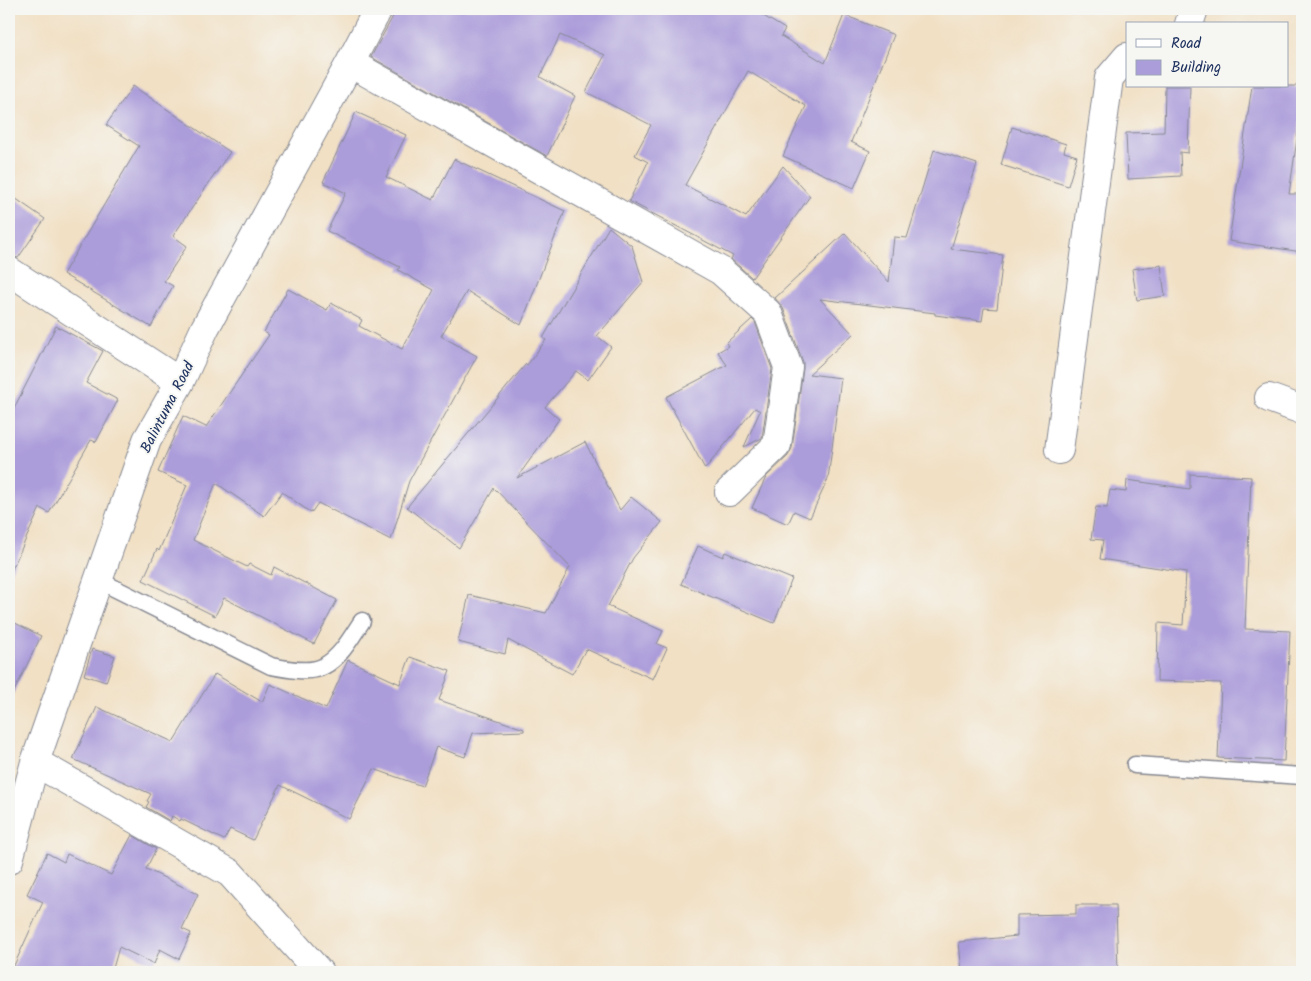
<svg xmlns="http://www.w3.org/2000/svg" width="1311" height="981" font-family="Kalam,sans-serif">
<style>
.building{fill:#ab9cda}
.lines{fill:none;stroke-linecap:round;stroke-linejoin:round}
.lane-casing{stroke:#868891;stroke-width:19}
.street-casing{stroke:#868891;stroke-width:30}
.lane{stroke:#fff;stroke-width:16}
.street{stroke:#fff;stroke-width:28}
.labels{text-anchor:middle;stroke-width:4;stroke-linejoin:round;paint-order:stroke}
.street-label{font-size:15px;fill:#1b2f5e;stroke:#f6f6f2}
</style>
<rect width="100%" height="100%" fill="#f6f6f2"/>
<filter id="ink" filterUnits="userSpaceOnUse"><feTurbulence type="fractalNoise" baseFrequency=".02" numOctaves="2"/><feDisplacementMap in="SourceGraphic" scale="10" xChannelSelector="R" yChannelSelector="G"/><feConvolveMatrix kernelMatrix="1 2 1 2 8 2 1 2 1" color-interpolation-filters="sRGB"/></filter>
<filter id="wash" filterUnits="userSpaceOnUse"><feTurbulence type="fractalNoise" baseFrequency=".0096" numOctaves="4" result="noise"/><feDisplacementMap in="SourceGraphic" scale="20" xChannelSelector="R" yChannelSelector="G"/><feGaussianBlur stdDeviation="1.12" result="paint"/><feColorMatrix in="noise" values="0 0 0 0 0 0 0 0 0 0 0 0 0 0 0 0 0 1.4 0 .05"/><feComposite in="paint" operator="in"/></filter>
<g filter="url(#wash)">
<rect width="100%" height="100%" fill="#f1e0c4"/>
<g id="blocks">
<!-- building -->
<path class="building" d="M397,9H752L785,29L781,36L825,63L844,15L894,35L851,142L870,151L854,188L783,156L806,106L748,71L685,185L746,217L783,166L810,196L752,278L731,259L733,256L629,201L648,162L635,155L651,125L586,92L605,55L560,35L540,77L575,96L547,156L371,57Z
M133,86L230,152L173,236L187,246L164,281L173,286L151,327L63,274L139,146L106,125Z
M1165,86H1190L1188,153L1180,152L1181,176L1128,179L1126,133L1164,132Z
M1252,86H1302V105L1289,194H1302V252L1229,241Z
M356,112L406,135L386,177L433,200L454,159L565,211L521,325L467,291L441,336L477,356L409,481L391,540L318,503L311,513L282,492L264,516L216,483L193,540L247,567L249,564L271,575L274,567L337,600L314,644L224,598L215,616L143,580L157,549L159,551L187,485L158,472L183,416L206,427L269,335L264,332L288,289L327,310L331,303L362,320L359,326L402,349L434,290L398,270L400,267L327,231L346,193L323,182Z
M1012,127L1066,144L1064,152L1077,156L1068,186L1001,165Z
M934,150L977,164L951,249L1003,255L997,309L984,308L982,321L935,315V313L820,299L853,334L809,374L841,378L828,479L810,518L794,511L788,524L752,508L766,477L788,456L792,448L803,369V362L783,308L775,298L845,233L889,282L894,237L907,238Z
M9,194L45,219L18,258L9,256Z
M609,227L632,246L643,282L597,336L611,347L588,380L576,371L545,407L559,419L517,478L585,442L620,510L631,497L662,522L633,558L608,606L663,631L657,644L667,648L653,679L586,649L572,674L508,640L505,654L458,642L469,595L546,613L570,567L494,488L459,548L407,507L526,364L527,365L546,340L543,338Z
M1161,265L1165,296L1137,300L1132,269Z
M752,319L755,322L772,369L762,438L744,447L760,411L755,408L705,469L666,397L727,365L718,352L728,346L726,343Z
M56,326L103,351L86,383L118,400L96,442L91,440L49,513L40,508L9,576V418Z
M1190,474L1251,477L1245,629L1290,631L1284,761L1218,758L1221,683L1157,681L1158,623L1183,625L1186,572L1100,559L1103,540L1091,539L1096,507L1107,508L1110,490L1126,492L1127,480L1190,489Z
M698,546L723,557L725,552L792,579L774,623L681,584Z
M9,620L41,636L9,702Z
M92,649L115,656L106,682L84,675Z
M410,657L450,671L439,700L524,729V731L473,733L465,757L436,747L422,786L374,769L349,819L280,785L253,840L230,829L224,840L181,819L180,821L172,816L170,821L146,807L149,802L147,801L151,794L73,759L97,707L173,742L215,674L262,702L270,684L326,709L348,660L400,684Z
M132,835L156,849L146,869L198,894L182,929L191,933L179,959L160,949L154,964L119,947L112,972H11L43,902L27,894L47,853L64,862L67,854L111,875Z
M1076,905H1116L1118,972H1076V970L962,972L959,942L1017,936V915L1076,914Z"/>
</g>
</g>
<g filter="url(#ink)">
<use href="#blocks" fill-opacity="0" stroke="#868891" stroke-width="1"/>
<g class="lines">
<defs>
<path id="lane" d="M98,580L271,666C286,669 311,674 324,666C341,657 352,636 362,621
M1135,765L1302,776"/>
<path id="street" d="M1189,24L1194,9
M350,63L721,271L768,313L788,367L777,445L729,492
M9,271L180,382
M1269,398L1302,410
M1059,450L1109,78L1127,57
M35,762L230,873L319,972
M9,860L35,762L147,440L180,382L205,328L350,63L378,9"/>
</defs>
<!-- lane casing -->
<use href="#lane" class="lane-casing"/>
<!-- street casing -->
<use href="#street" class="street-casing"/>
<!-- lane -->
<use href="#lane" class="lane"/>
<!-- street -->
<use href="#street" class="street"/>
</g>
</g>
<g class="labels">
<!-- street labels -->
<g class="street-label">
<text transform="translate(167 407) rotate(-63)" y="5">Balintuma Road</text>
</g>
</g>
<!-- margin -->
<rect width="1311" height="981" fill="none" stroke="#f6f6f2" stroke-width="30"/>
<!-- legend -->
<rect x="1126" y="22" width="162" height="65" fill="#f6f6f2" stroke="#9ea6b7"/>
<rect x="1136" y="39" width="25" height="8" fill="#ffffff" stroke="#9ea6b7"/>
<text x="1171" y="48" font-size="15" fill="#1b2f5e">Road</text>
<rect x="1136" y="60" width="25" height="15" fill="#ab9cda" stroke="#9ea6b7"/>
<text x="1171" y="72" font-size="15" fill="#1b2f5e">Building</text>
</svg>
